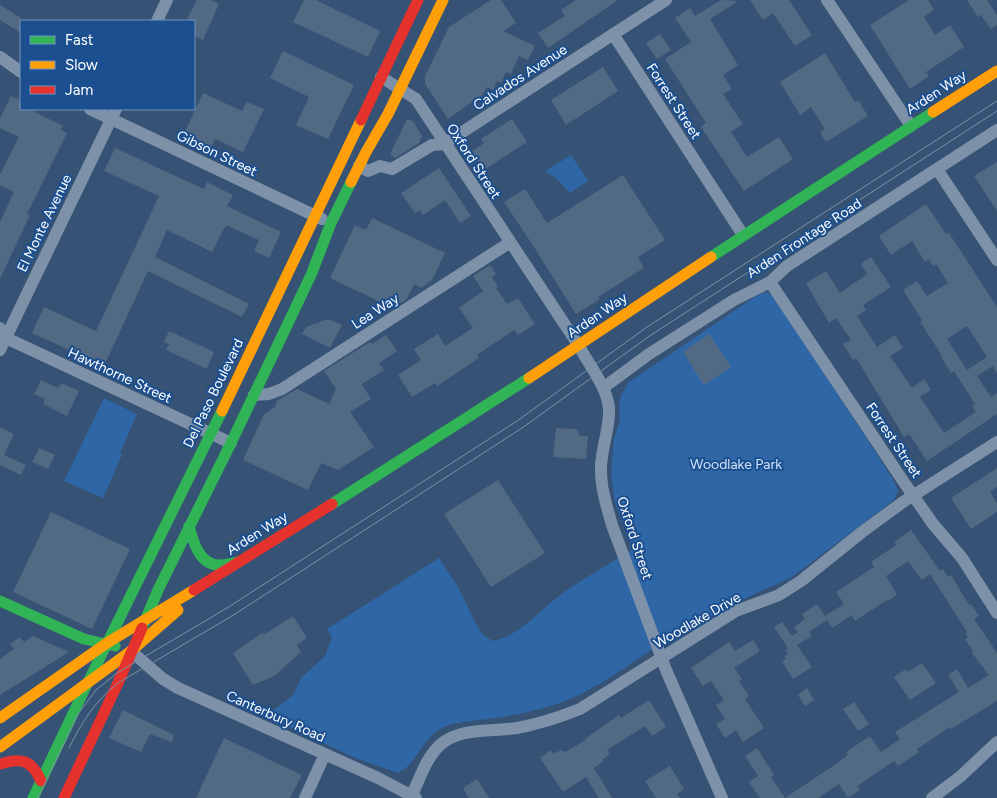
<svg xmlns="http://www.w3.org/2000/svg" width="997" height="798" font-family="Figtree,sans-serif">
<style>
.green{fill:#2f66a5}
.building{fill:#526984;fill-rule:evenodd}
.lines{fill:none;stroke-linecap:round;stroke-linejoin:round}
.street{stroke:#7d92a8;stroke-width:12}
.fast{stroke:#30b455;stroke-width:11}
.slow{stroke:#ff9f0a;stroke-width:11}
.jam{stroke:#e5322d;stroke-width:11}
.tram{stroke:#7e92a7;stroke-width:1}
.labels{text-anchor:middle;stroke-width:4;stroke-linejoin:round;paint-order:stroke}
.street-label{font-size:14px;fill:#fff;stroke:#1b4f8f}
.park-label{font-size:14px;fill:#cfe3fa;stroke:#1b4f8f}
</style>
<rect width="100%" height="100%" fill="#365274"/>
<!-- green -->
<path class="green" d="M571,155L588,181L570,193L557,179L545,171Z
M767,292L776,298L892,478L898,490L895,499L792,577L722,609L681,635L672,636C637,659 593,693 554,705C532,712 509,716 487,719C473,721 455,722 442,728C419,740 420,762 398,773L353,757L269,717L270,713L293,695L301,678L325,656L332,637L327,629L439,558L458,587L476,624L483,635L493,641C523,634 539,610 563,593C585,577 610,564 633,549L615,502L611,473L614,439L620,420L619,406L621,395L629,382L756,296Z
M104,398L137,414L120,453L122,455L103,498L64,481Z"/>
<!-- building -->
<path class="building" d="M197,0H211L219,4L203,40L194,36V21H186Z
M304,0H316L380,31L368,57L293,22Z
M491,0H501L516,23L503,31L535,46L528,60L519,56L511,74L506,72L501,83L497,81L493,90L487,87L482,95L448,119L425,84V76L449,27Z
M576,0H618L548,48L538,33L565,16L561,10Z
M721,0L738,1L710,19L738,65L723,75L732,89L723,94L743,124L731,132L747,157L779,137L793,159L744,191L701,127L706,123L665,59L691,42L675,18L690,8L695,16Z
M750,0H789L812,35L795,46L773,13L763,20Z
M909,0H928L934,10L924,17L935,35L950,25L964,47L926,72L929,76L910,89L870,25Z
M967,0H987L997,15V25L991,29L981,15L978,17Z
M0,5L21,18V33L0,20Z
M660,34L671,50L657,59L646,43Z
M283,51L354,85L328,139L296,125L309,97L270,78Z
M825,53L855,102L858,100L868,116L826,142L820,132L825,129L811,107L800,115L780,82Z
M603,67L618,91L566,125L551,100Z
M203,93L242,111L247,102L264,109L243,152L215,139L210,149L183,136Z
M11,96L21,101V109H29L63,126L61,130L67,133L27,214L30,215L0,279V222L14,192L0,185V175L19,137L0,128V118Z
M407,119L413,121L422,136L419,143L395,158L390,154Z
M512,119L527,142L484,170L472,151L484,143L481,139Z
M115,148L204,189L207,182L233,195L227,206L281,232L269,258L254,251L259,240L226,225L212,252L167,230L155,257L249,304L242,317L148,271L104,366L32,333L44,307L96,331L159,196L104,171Z
M997,162V211L974,176Z
M439,168L471,216L460,223L445,200L423,215L420,210L415,213L401,193Z
M623,175L665,240L638,257L644,268L598,297L600,299L576,314L534,247L504,202L525,189L547,223Z
M926,204L946,234L949,233L997,307V373L993,366L977,376L991,397L997,393V414L927,461L909,434L904,437L856,358L853,360L843,344L851,340L836,318L829,323L806,283L826,271L840,293L867,274L861,264L871,257L891,287L863,305L866,310L857,316L877,347L895,335L903,348L890,356L912,388L924,379L931,390L920,397L944,433L976,412L972,406L975,404L954,371L951,373L940,355L941,354L920,322L922,320L903,290L917,281L927,296L948,283L936,264L933,266L929,259L925,262L912,241L891,255L879,236ZM967,326L987,357L967,370L947,339Z
M372,218L445,253L432,280L421,288L414,284L407,299L401,303L396,301L393,308L330,278L355,225L366,230Z
M490,265L496,274L492,277L498,287L496,288L507,304L518,298L535,324L518,335L514,330L477,355L479,358L437,386L435,383L412,397L398,375L421,360L414,349L438,334L445,346L473,328L459,308L483,291L473,276Z
M328,319L342,325L330,348L302,334L306,327Z
M169,331L214,352L207,369L166,350L169,344L164,342Z
M709,334L731,367L704,385L683,352Z
M386,335L397,351L379,363L384,370L362,384L371,399L350,412L374,447L338,470L321,463L308,490L243,460L264,414L275,407L277,401L297,389L329,404L336,389L324,371L370,342L372,344Z
M41,380L58,388L62,383L79,391L67,416L43,404L45,399L34,394Z
M0,427L14,434L4,455L26,465L21,475L0,465Z
M556,428L577,429L580,436H588L586,459L553,457Z
M39,448L55,455L48,469L32,462Z
M997,468V487L990,492L997,503V512L971,529L951,498Z
M498,480L545,553L491,587L444,514Z
M51,512L130,549L92,629L13,592Z
M911,530L940,571L943,569L948,577L951,575L969,605L971,604L979,616L974,619L997,653V701L951,729L950,727L917,749L919,752L898,766L894,761L857,786L860,790L848,798L839,784L818,798H760L749,782L758,776L745,756L757,748L774,775L771,777L785,798L833,766L848,755L846,752L870,736L881,752L900,739L895,732L959,692L948,675L957,669L968,688L989,675L972,653L973,651L965,639L968,637L966,634L967,632L930,574L922,580L908,561L886,576L897,595L888,601L887,600L855,621L852,615L832,628L827,620L809,632L812,636L797,645L812,667L793,679L782,662L786,659L784,656L788,654L786,650L788,648L774,627L782,622L792,636L798,632L794,627L805,619L802,614L817,604L825,616L844,604L836,592L874,567L871,562L896,545L894,542Z
M293,616L307,638L297,645L301,652L274,676L253,685L233,653L262,633L265,634Z
M33,636L69,652L0,695V659L14,649L10,644L20,637L24,642Z
M753,640L760,651L734,668L742,679L739,681L749,696L745,699L764,728L743,742L736,730L725,738L716,724L725,719L716,705L724,700L711,681L703,686L691,668L729,642L735,651Z
M922,663L936,683L910,700L894,677L906,669L908,672Z
M807,688L814,700L805,706L798,695Z
M649,700L666,727L652,736L645,726L607,750L610,754L602,760L604,761L594,768L612,798H599L586,777L563,792L540,758L551,750L553,754L561,750L565,752L586,740L585,739L619,715L621,718Z
M854,702L869,724L858,731L843,709Z
M123,710L174,735L172,742L150,734L141,752L109,738Z
M224,738L302,775L290,798H196Z
M670,766L684,789L677,794L680,798H656L645,781Z
M477,779L489,798H469L463,788Z"/>
<g class="lines">
<!-- street -->
<path class="street" d="M827,0L911,126
M157,21L167,0
M613,34L743,235
M0,57L21,72
M381,77L416,99L579,346C589,365 607,387 609,408C610,425 604,440 602,457C598,480 606,504 612,525L666,670L722,798
M90,109L322,219
M359,166L368,171L380,166L392,169L432,145L444,144L666,0
M937,169L997,260
M770,282L903,481L933,524L962,558L997,613
M0,328L6,338L231,443
M0,350L116,109
M603,388L649,354L734,300L770,282L787,266L997,130
M254,395L269,394L282,389L509,243
M131,651L163,679L178,688L378,778L416,798
M412,795C420,778 426,758 440,745C459,727 493,732 517,728C539,724 560,717 580,709L736,611L779,595L801,581L862,532L903,502L997,442
M305,798L325,754
M932,798L961,776L997,742"/>
<!-- fast -->
<path class="fast" d="M711,257L933,112
M332,504L529,378
M189,526C193,541 199,564 218,565C225,565 232,563 238,562
M0,601L84,639L115,646
M142,628L158,590L231,443L311,275L331,223L351,182
M33,798L88,682L222,411"/>
<!-- slow -->
<path class="slow" d="M933,112L997,71
M351,182L366,152L388,114L443,0
M529,378L711,257
M222,411L361,120
M0,718L107,643L194,590
M0,747L131,651L178,610"/>
<!-- jam -->
<path class="jam" d="M361,120L418,0
M194,590L332,504
M0,764C21,757 32,760 41,781
M64,798L118,683L142,628"/>
<!-- tram -->
<path class="tram" d="M69,748C82,722 95,701 118,683L232,616L522,428L651,335L997,111
M38,798L78,714L96,690L117,673L227,608L517,421L647,327L997,101"/>
</g>
<g class="labels">
<!-- street labels -->
<g class="street-label">
<text transform="translate(520 77) rotate(-33)" y="5">Calvados Avenue</text>
<text transform="translate(936 92) rotate(-33)" y="5">Arden Way</text>
<text transform="translate(674 101) rotate(57)" y="5">Forrest Street</text>
<text transform="translate(217 153) rotate(26)" y="5">Gibson Street</text>
<text transform="translate(474 161) rotate(57)" y="5">Oxford Street</text>
<text transform="translate(44 223) rotate(-64)" y="5">El Monte Avenue</text>
<text transform="translate(804 238) rotate(-33)" y="5">Arden Frontage Road</text>
<text transform="translate(375 311) rotate(-33)" y="5">Lea Way</text>
<text transform="translate(597 315) rotate(-34)" y="5">Arden Way</text>
<text transform="translate(120 375) rotate(25)" y="5">Hawthorne Street</text>
<text transform="translate(213 393) rotate(-64)" y="5">Del Paso Boulevard</text>
<text transform="translate(894 440) rotate(56)" y="5">Forrest Street</text>
<text transform="translate(257 533) rotate(-32)" y="5">Arden Way</text>
<text transform="translate(635 538) rotate(72)" y="5">Oxford Street</text>
<text transform="translate(697 620) rotate(-30)" y="5">Woodlake Drive</text>
<text transform="translate(276 716) rotate(24)" y="5">Canterbury Road</text>
</g>
<!-- park labels -->
<g class="park-label">
<text x="736" y="469">Woodlake Park</text>
</g>
</g>
<!-- legend -->
<rect x="20" y="20" width="175" height="90" fill="#1b4f8f" stroke="#7695bc"/>
<rect x="30" y="36" width="25" height="8" fill="#30b455" stroke="#7695bc"/>
<text x="65" y="45" font-size="15" fill="#ffffff">Fast</text>
<rect x="30" y="61" width="25" height="8" fill="#ff9f0a" stroke="#7695bc"/>
<text x="65" y="70" font-size="15" fill="#ffffff">Slow</text>
<rect x="30" y="86" width="25" height="8" fill="#e5322d" stroke="#7695bc"/>
<text x="65" y="95" font-size="15" fill="#ffffff">Jam</text>
</svg>
